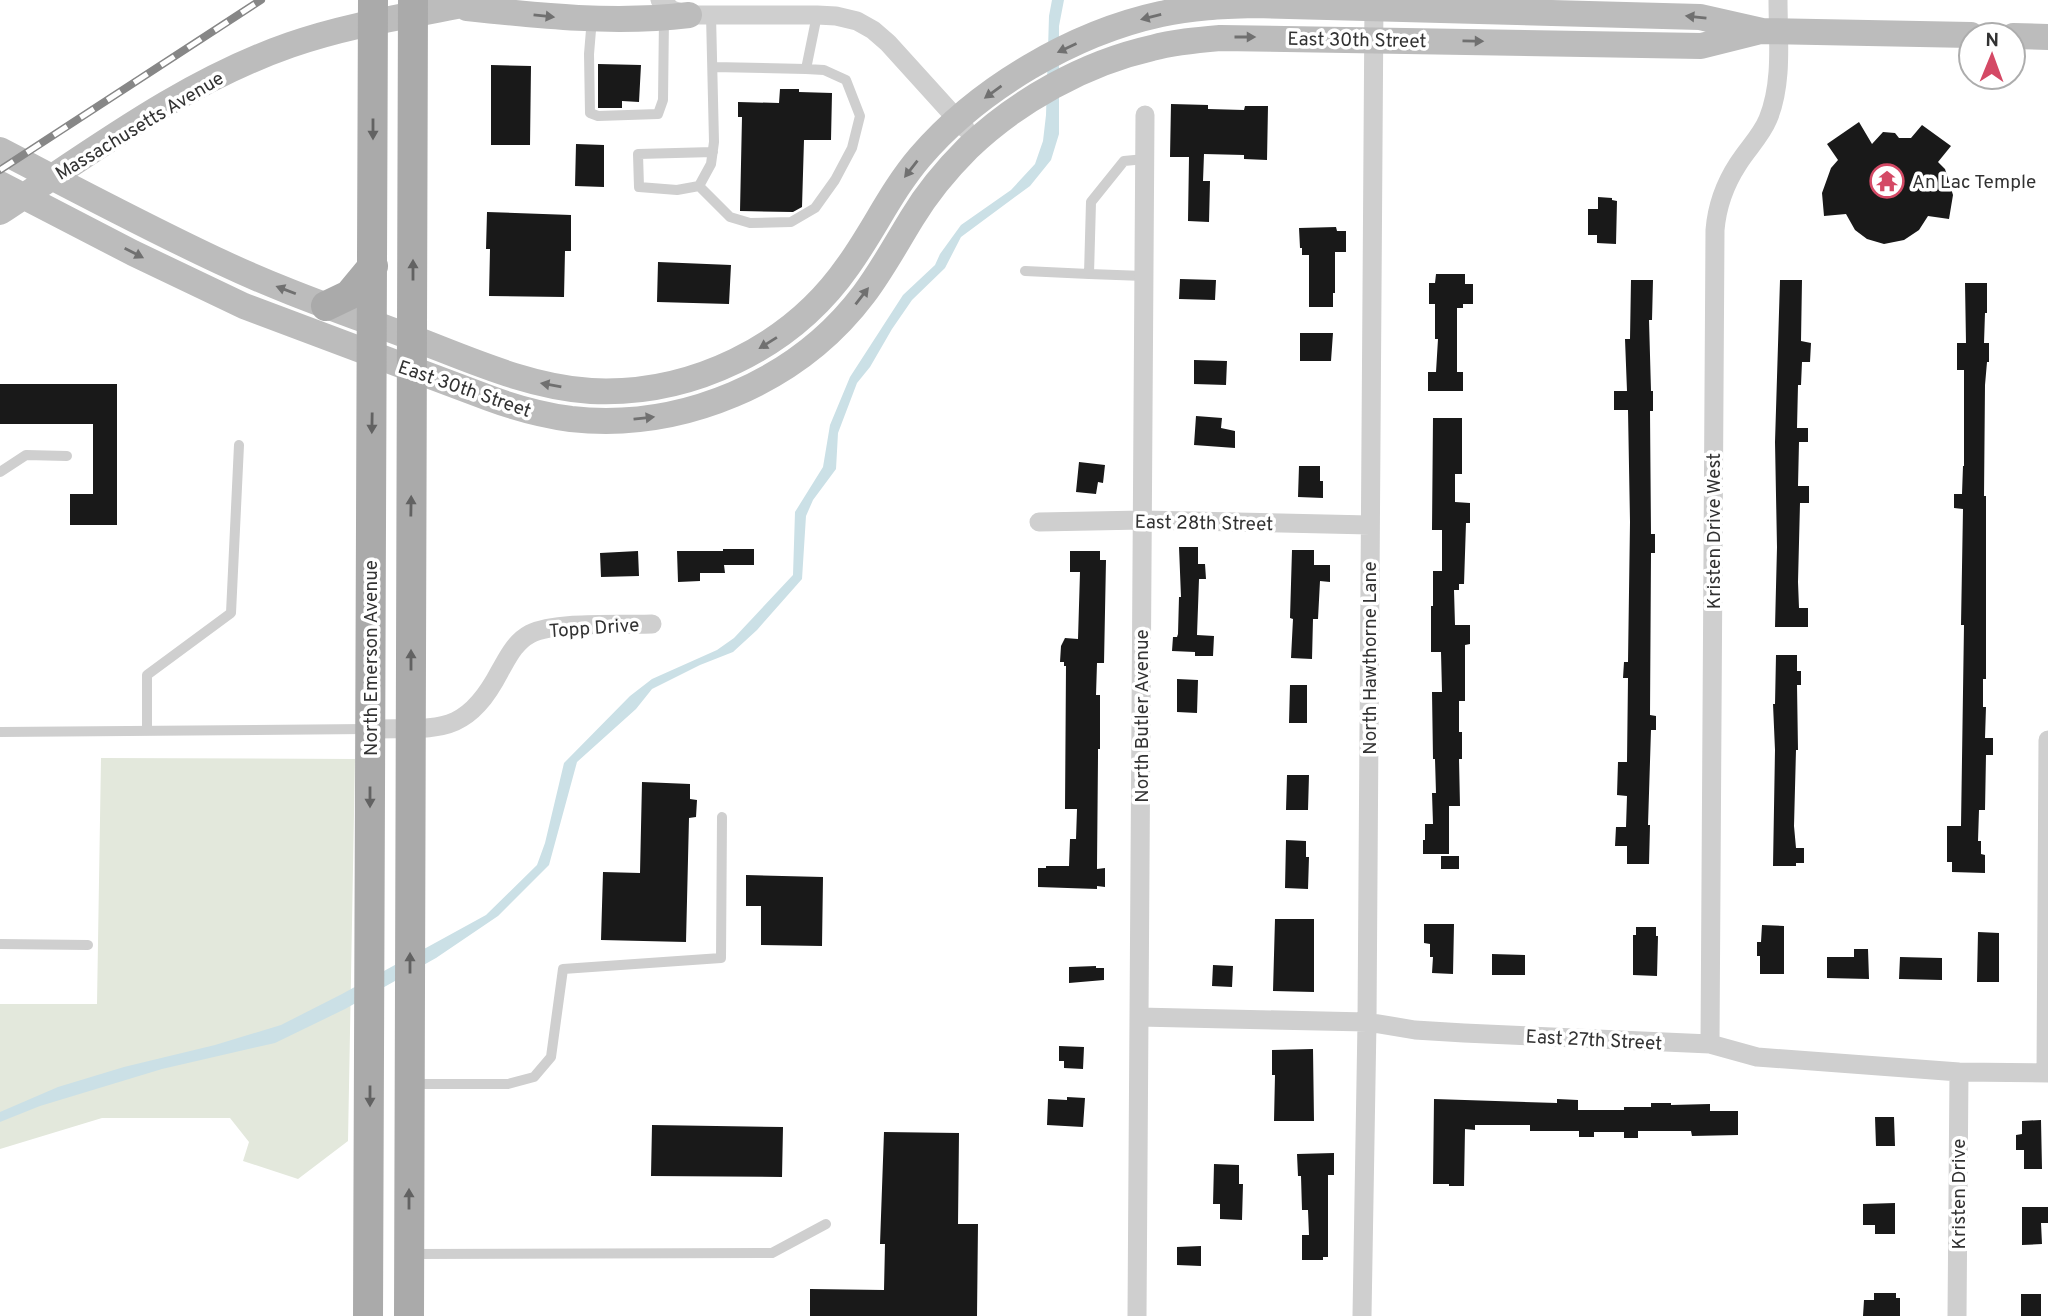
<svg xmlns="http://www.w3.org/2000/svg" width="2048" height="1316" font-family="Overpass,sans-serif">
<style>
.green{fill:#e3e8dc}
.water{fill:#cbe0e6}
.building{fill:#191919}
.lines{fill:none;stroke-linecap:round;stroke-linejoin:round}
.lane{stroke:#cfcfcf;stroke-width:10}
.street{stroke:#cfcfcf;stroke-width:19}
.secondary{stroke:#bcbcbc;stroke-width:26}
.primary{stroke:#aaa;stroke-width:30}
.rail-casing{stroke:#878787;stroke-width:8}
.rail{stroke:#fff;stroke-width:5;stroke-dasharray:16;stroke-linecap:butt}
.oneway{fill:#707070}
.oneway2{fill:#626262}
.labels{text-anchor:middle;stroke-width:7;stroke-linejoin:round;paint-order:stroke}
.street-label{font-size:19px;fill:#323232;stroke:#fff}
.poi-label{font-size:19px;fill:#323232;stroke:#fff;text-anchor:start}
</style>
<rect width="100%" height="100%" fill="#fff"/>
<!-- green -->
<path class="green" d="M101,758L355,759L348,1141L298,1179L243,1161L249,1142L230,1118H102L0,1149V1004H97Z"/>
<!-- water -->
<path class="water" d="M1052,0H1064L1059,26V134L1051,160L1030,186L961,237L945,268L912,300L892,329L870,367L857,383L838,433L836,469L813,500L806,516L802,579L757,630L733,652L700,665L652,689L636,709L577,762L549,865L498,916L436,958L345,1009L275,1043L162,1069L40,1106L0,1122V1112L58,1087L124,1067L215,1045L281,1025L342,994L486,915L537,865L545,843L564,763L630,696L652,679L717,650L734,638L793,575L795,512L823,467L830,425L850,377L903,295L935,265L940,254L961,225L1011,190L1035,164L1043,141L1046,115L1049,16Z"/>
<!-- building -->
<path class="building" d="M598,64L641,65L639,102L622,101V108H598Z
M491,65L531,66L530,145H491Z
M780,89H799V92L832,93L831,140H804L802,207L793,212L740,211L742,117H738V102L779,103Z
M1171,104L1208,105V109L1244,110L1245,106H1268L1267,160L1244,159V155L1204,154L1203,181H1210L1209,222L1188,221L1189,157H1170Z
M1859,122L1872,144L1883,132L1895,133L1899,138H1911L1922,125L1951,146L1938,162L1945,169L1953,195L1949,219L1928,216L1919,230L1904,240L1884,244L1867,239L1855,230L1846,214L1824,216L1822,193L1831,168L1838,160L1827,144Z
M576,144L604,145V187L575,186Z
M1598,197L1612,198V200L1617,201L1616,244L1597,243V235H1588V209H1598Z
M487,212L571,215V251H565L564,297L489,296L490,249H486Z
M1336,227L1337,231H1346V252H1335V293H1333V307H1309V255H1302V248H1300L1299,228Z
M658,262L731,265L729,304L657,302Z
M1436,274H1465V284H1473V304H1463V308H1457V372H1463V391H1428V372H1436L1438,339H1435V304H1429V283H1435Z
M1180,279L1216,280L1215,300L1179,299Z
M1631,280H1653L1652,320H1649L1651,391H1653V411H1650L1651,534H1655V553H1651L1650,715L1656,716V730H1651L1648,825H1650L1649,864H1627V846H1615L1616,827H1626L1627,796L1617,795L1618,762H1627L1628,678H1623L1624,662H1628L1630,522L1628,410H1614V391H1627L1625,339H1630Z
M1780,280H1802L1801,341L1811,343L1810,362H1802L1801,385H1798L1797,428H1808V442H1799L1798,486H1809V503H1800L1798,582L1799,608H1808V627H1775L1777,547L1775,442Z
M1965,283H1987V313H1985L1984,343H1989V362H1987L1985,385L1984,496H1986V679H1983V707H1986L1985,738H1993V755H1986L1985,810H1979L1978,841H1981V854L1985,855V873L1952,872V862H1947V826H1961L1964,625H1961L1963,509L1954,508V494H1962L1963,466H1964V370H1957V343H1966Z
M1300,333H1333L1331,361H1300Z
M1194,360L1227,361L1226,385L1194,384Z
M0,384H117V525H70V494H93V424H0Z
M1196,416L1222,418L1221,428L1235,431V448L1194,445Z
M1433,418H1462V474H1455V502L1470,503V523H1466L1464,584H1459V590H1454L1455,625H1470V644L1465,645V701H1459V732H1462V759H1459L1460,806H1449V854H1423V840H1425V824H1433L1432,793H1436L1435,759H1433L1432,692H1442L1441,652H1431V606H1433V571H1442V530H1432Z
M1079,462L1105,465L1103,483L1098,482L1096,494L1076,492Z
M1299,466H1320V481H1323V498L1298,497Z
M1179,547H1198V564H1205L1206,579H1199L1197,635L1214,636L1213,656H1195V652L1172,651L1173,637H1177L1178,634L1179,597H1181Z
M723,549H754V565H724L725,573H700V581L678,582L677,551H723Z
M1292,550H1314V565H1330V582L1320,581L1318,619H1313L1312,659L1291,658L1293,619L1290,618Z
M638,551L639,576L601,577L600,553Z
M1070,551H1100V560H1106L1104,663H1097L1096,695H1100V749H1098V757L1097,866V869L1105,868V887L1097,886V889L1038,887V868H1046V866H1069L1070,839H1076L1077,809H1065L1066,666H1064V662H1060L1061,646L1065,638L1078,639L1080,572H1070Z
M1776,655H1797V671H1801V685H1797L1798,750H1796L1794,826L1796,848H1804V863H1796V866H1773L1775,750L1773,704H1775Z
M1177,679L1198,680L1197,713L1177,712Z
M1290,685H1307V723H1289Z
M1287,775H1309L1308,810H1286Z
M642,782L690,784V799L697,800L696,817L689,818L686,942L601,940L603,872L640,873Z
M1286,840L1306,841V857H1309L1308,889L1285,888Z
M1441,856H1459V869H1441Z
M746,875L823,877L822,946L761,945V906H746Z
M1275,919H1314V992L1273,991Z
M1424,924H1454L1453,974L1432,973L1433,957H1430V944L1424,943Z
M1762,925L1784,926V974H1760V956H1757V942H1761Z
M1636,927H1656V936H1658L1657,976L1633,975V935H1636Z
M1978,932L1999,933V982H1977Z
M1854,949H1868L1869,979L1827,978V957H1854Z
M1492,954L1525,955V975H1492Z
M1900,957L1942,958V980L1899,979Z
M1213,965L1233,966L1232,987L1212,986Z
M1096,966V968H1104V980L1069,983V967Z
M1059,1046L1084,1047L1083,1069L1064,1068V1061H1059Z
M1313,1049L1314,1121H1274L1275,1075H1272V1050Z
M1067,1097L1085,1098L1083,1127L1047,1125L1048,1099L1067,1100Z
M1434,1099L1557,1103V1099L1578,1100V1110H1624V1107H1651V1103H1671V1105L1710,1104V1111H1738V1135L1692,1136L1691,1131H1638V1138H1624V1132H1594V1137H1579V1131H1530V1125H1475V1130L1465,1129L1464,1186H1449V1184H1433Z
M1875,1117H1894L1895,1146H1876Z
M2041,1120L2042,1169H2024V1150H2016V1135L2022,1134V1121Z
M652,1125L783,1127L782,1177L651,1176Z
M884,1132L959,1133L958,1224H978L977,1316H810V1289L884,1290L885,1244H880Z
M1334,1153V1175H1328V1257H1323V1260H1302V1235H1309L1308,1210H1302L1301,1176H1298L1297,1154Z
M1214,1164L1239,1165V1184H1243L1242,1220L1220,1219V1204H1213Z
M1895,1203V1234H1875V1225H1863V1204Z
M2022,1207H2048V1223H2041L2042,1244L2022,1245Z
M1201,1246V1266L1177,1265V1247Z
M1874,1293H1896V1298H1900V1316H1863L1864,1300H1874Z
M2021,1294H2041V1316H2021Z"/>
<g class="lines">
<!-- lane -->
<path class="lane" d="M711,15L714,142L711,164L699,186L677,190L639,187L638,154L713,152
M592,18L589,54L590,113L598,116L658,114L663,100L664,18
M713,67L806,69L817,15
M699,186L730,217L750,223L791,222L815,208L835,180L852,148L860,116L846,80L824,70L806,69
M1025,271L1089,274
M1144,276L1089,274L1091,202L1124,161L1145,159
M0,472L26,455L67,456
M147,730V675L231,613L239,445
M0,732L367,729
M0,944L88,945
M413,1084H508L534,1077L551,1057L563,969L721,958L722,817
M413,1254L772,1253L826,1224"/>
<!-- street -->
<path class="street" d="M660,0L672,10L689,15H817L836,16L857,21L873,30L888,43L965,128
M1039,522L1143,520L1370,525
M370,729C437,727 465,738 500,671C508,657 515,642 530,634C555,621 621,625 652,624
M1139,1017L1367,1022L1415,1030L1464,1033L1710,1044L1757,1057L1959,1072L2048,1073
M1710,1044L1715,230C1717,206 1725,184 1738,164C1748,148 1761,136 1768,119C1783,83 1778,38 1778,0
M2046,1073L2048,740
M1137,1316L1145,115
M1362,1316L1367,1022L1374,0
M1957,1316L1959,1072"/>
<!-- secondary -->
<path class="secondary" d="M467,8C540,16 616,24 689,15
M2013,36L2048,37
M0,150C73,188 146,227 221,262C282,291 347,313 410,337C468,359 528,387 591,391C690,396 791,348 848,266C874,230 891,191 920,157C978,89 1073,33 1161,14C1192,7 1223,6 1255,5L1700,17L1762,31L1971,35
M0,184L133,253L244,306L489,398C516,408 542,415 571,419C681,431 797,383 864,294C882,270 896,244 912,218C927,193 947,169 968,148C1017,101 1085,63 1152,48C1174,42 1197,40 1220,38L1701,46L1757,32
M0,212C93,151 184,82 290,45C353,23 421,14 486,0"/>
<!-- primary -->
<path class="primary" d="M326,306L349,295L373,266
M368,1316L373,0
M409,1316L413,0"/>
<defs>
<path id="rail" d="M0,170L261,0"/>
</defs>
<!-- rail casing -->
<use href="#rail" class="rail-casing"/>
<!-- rail -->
<use href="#rail" class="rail"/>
</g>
<!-- one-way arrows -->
<defs><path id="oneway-solid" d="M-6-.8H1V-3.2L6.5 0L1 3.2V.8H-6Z" transform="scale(1.75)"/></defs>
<g class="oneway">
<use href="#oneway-solid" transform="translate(544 16) rotate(6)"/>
<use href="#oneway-solid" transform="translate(1151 17) rotate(166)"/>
<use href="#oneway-solid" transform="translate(1696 17) rotate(-174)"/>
<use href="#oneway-solid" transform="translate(1245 37)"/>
<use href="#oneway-solid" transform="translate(1473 41) rotate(1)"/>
<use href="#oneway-solid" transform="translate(1067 48) rotate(155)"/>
<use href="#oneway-solid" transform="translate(993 92) rotate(144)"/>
<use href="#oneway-solid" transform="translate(911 169) rotate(128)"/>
<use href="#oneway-solid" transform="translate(134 253) rotate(27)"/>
<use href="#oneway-solid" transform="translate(286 290) rotate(-159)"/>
<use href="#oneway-solid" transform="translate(862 296) rotate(-52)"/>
<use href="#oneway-solid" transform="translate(768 343) rotate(148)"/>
<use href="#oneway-solid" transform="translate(551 385) rotate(-170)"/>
<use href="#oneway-solid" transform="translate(644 418) rotate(-6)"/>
</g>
<g class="oneway2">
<use href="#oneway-solid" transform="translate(373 129) rotate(90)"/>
<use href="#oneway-solid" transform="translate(413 270) rotate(-90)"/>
<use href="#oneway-solid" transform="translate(372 423) rotate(91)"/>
<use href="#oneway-solid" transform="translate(411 506) rotate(-89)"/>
<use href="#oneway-solid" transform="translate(411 660) rotate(-90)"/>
<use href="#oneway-solid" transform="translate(370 797) rotate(90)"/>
<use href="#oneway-solid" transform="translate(410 963) rotate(-90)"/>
<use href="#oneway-solid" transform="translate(370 1096) rotate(90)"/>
<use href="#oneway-solid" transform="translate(409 1199) rotate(-90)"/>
</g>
<!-- icons -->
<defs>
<symbol id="temple-ring" viewBox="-11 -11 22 22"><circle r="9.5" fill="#fff" stroke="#d44965" stroke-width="1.5"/><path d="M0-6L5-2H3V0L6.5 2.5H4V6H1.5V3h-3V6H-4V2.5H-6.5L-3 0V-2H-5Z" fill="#d44965"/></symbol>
</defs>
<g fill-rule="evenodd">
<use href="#temple-ring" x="1868" y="162" width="38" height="38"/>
</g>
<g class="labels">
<!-- street labels -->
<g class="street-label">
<text transform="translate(1357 39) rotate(1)" y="7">East 30th Street</text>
<text transform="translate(139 125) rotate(-31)" y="7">Massachusetts Avenue</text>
<text transform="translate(465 388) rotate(19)" y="7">East 30th Street</text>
<text transform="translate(1204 522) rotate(1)" y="7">East 28th Street</text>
<text transform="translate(1713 531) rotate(-90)" y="7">Kristen Drive West</text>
<text transform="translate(594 627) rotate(-4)" y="7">Topp Drive</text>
<text transform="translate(370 658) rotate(-90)" y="7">North Emerson Avenue</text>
<text transform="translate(1369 658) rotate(-90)" y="7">North Hawthorne Lane</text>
<text transform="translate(1141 716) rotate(-90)" y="7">North Butler Avenue</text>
<text transform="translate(1594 1039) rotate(3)" y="7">East 27th Street</text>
<text transform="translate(1958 1194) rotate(-90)" y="7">Kristen Drive</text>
</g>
<!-- poi labels -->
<g class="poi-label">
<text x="1912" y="188">An Lac Temple</text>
</g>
</g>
<!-- north arrow -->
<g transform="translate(1992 56) rotate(1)"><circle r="33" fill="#ffffff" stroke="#adadad" stroke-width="2"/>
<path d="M0-5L12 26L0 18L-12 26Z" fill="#d44965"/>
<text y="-10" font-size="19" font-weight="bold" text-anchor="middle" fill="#323232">N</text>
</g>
</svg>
